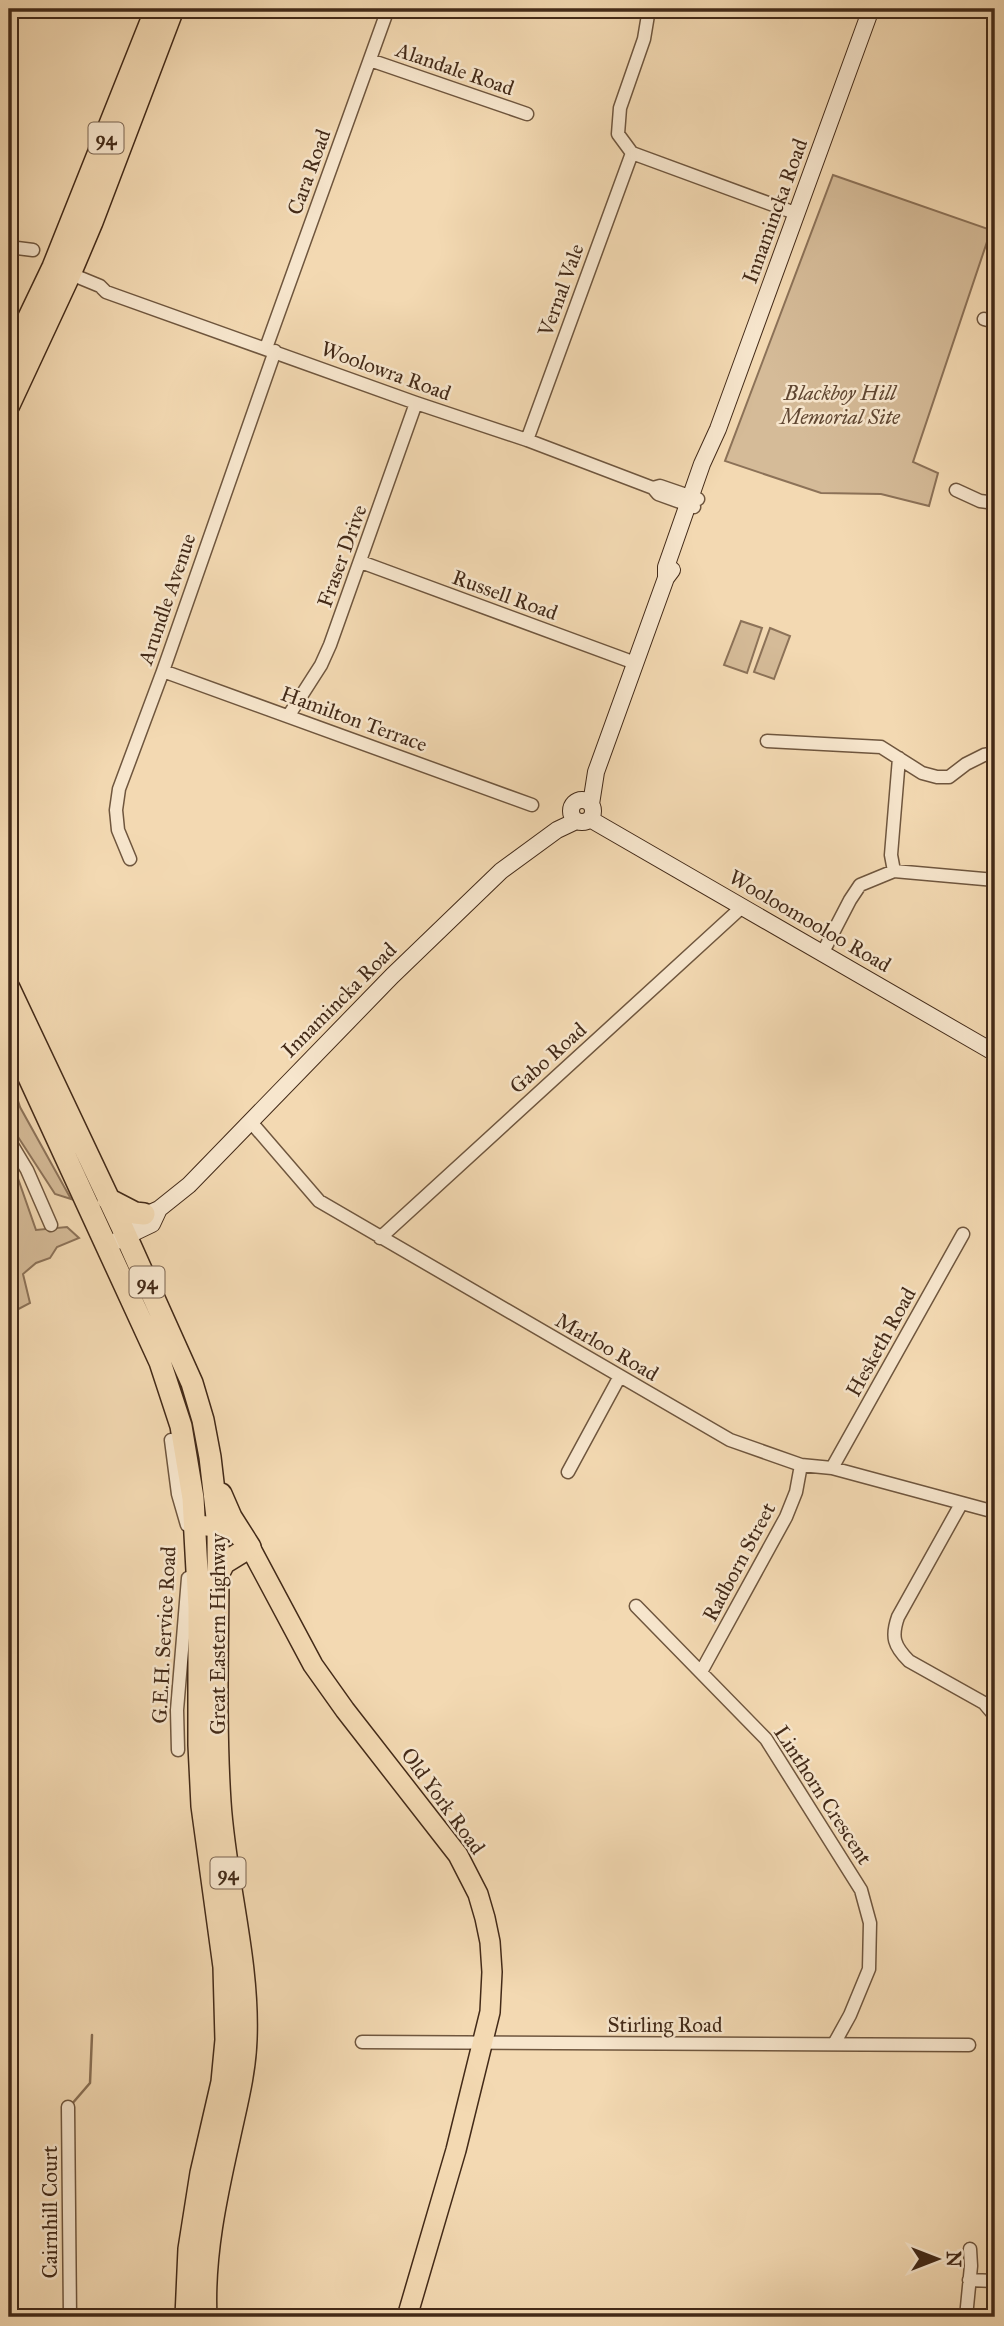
<svg xmlns="http://www.w3.org/2000/svg" width="1004" height="2326" font-family="'IM FELL Great Primer',serif">
<style>
.green{fill:#d5bb98;stroke:#8c7258;stroke-width:2}
.lines{fill:none;stroke-linecap:round;stroke-linejoin:round}
.stream{stroke:#897055;stroke-width:2.5}
.street-casing{stroke:#6f563e;stroke-width:15}
.secondary-casing{stroke:#432a18;stroke-width:18}
.primary-casing{stroke:#432a18;stroke-width:22}
.highway-casing{stroke:#432a18;stroke-width:24}
.street{stroke:#f7e6cd;stroke-width:12}
.secondary{stroke:#f7e6cd;stroke-width:16}
.primary{stroke:#f3d9b2;stroke-width:19}
.highway{stroke:#f3d9b2;stroke-width:21}
.labels{text-anchor:middle;stroke-width:5;stroke-linejoin:round;paint-order:stroke}
.shield{fill:#f7e6cd;stroke:#79624e;stroke-width:2}
.shield-label{font-size:19px;font-weight:bold;fill:#432a18}
.street-label{font-size:21px;fill:#432a18;stroke:#f7e6cd}
.park-label{font-size:21px;font-style:italic;fill:#604732;stroke:#f7e6cd}
</style>
<rect width="100%" height="100%" fill="#f3d9b2"/>
<filter id="stains"><feTurbulence type="fractalNoise" baseFrequency=".00286" numOctaves="4"/><feColorMatrix values="0 0 0 0 .2 0 0 0 0 .09 0 0 0 0 .02 0 0 0 .5 -.17"/></filter>
<radialGradient id="worn" r=".72"><stop offset=".6" stop-color="#630" stop-opacity="0"/><stop offset="1" stop-color="#630" stop-opacity=".3"/></radialGradient>
<!-- green -->
<path class="green" d="M833,175L991,230L913,462L938,473L929,506L881,494L821,493L725,461Z
M741,621L762,628L747,673L724,665Z
M770,628L790,636L774,679L754,672Z
M9,1073L20,1107L71,1199L55,1194L9,1123Z
M9,1162L15,1170L36,1230L67,1227L79,1238L57,1247L50,1258L36,1263L23,1274L30,1303L9,1314V1237L11,1232L9,1222Z"/>
<g class="lines">
<!-- stream -->
<path class="stream" d="M71,2105L90,2083L92,2035"/>
<defs>
<path id="street" d="M370,60L527,114
M632,153L795,213
M632,153L618,134L620,108L644,39L649,9
M9,247L33,250
M66,272L100,286L106,292L416,403L527,440L653,488L658,494L694,507
M984,319L995,322
M266,348L388,9
M527,440L632,153
M653,488L660,486L698,499
M956,490L980,501L995,503
M361,562L635,663
M163,671L532,805
M289,715L321,665L330,645L416,403
M767,741L881,747L922,773L937,777H949L966,764L984,755L995,753
M130,859L118,830L116,810L119,789L163,671L275,351
M894,871L891,855L899,758
M823,952L850,900L860,885L894,871L995,880
M250,1121L319,1201L730,1440L801,1465L832,1468L995,1512
M9,1140L27,1170L51,1225
M380,1238L742,907
M171,1440L178,1494L187,1525
M832,1468L963,1234
M568,1472L620,1376
M961,1504L898,1617C891,1637 894,1646 909,1661L984,1703L995,1716
M636,1606L766,1739L861,1890L870,1923L869,1969L850,2015L834,2044
M701,1672L786,1517L796,1492L801,1465
M178,1750L177,1710L188,1578
M362,2042L969,2045
M68,2107L70,2317
M969,2280L995,2281
M966,2317L971,2266L970,2249"/>
<path id="secondary" d="M666,578V567L702,464L718,429L871,9
M571 811a11 11 0 1 1 22 0a11 11 0 1 1-22 0Z
M591,804L596,772L666,578L672,570
M590,819L995,1053
M135,1220L159,1209L189,1185L392,976L501,871L557,830L576,821
M106,1246L152,1224L159,1209"/>
<path id="primary" d="M196,1525L218,1527L234,1531L250,1547L313,1665L345,1710L458,1855L478,1894L485,1918L490,1942L492,1972L490,2012L456,2150L407,2317"/>
<path id="highway" d="M9,359L53,267L156,9
M9,405L70,274L92,222L173,9
M9,988L122,1227L192,1383L203,1420L210,1457L218,1526C219,1617 214,1710 220,1802C225,1881 249,1959 246,2039C245,2073 236,2106 229,2139C216,2197 203,2257 206,2317
M9,1034L160,1362L181,1426L193,1498L199,1607V1745L202,1806L224,1967L226,2040L222,2082L201,2173L189,2249L186,2317
M108,1199L135,1213L144,1214
M219,1573L224,1563L250,1547L231,1517L221,1494"/>
</defs>
<!-- street casing -->
<use href="#street" class="street-casing"/>
<!-- secondary casing -->
<use href="#secondary" class="secondary-casing"/>
<!-- primary casing -->
<use href="#primary" class="primary-casing"/>
<!-- highway casing -->
<use href="#highway" class="highway-casing"/>
<!-- street -->
<use href="#street" class="street"/>
<!-- secondary -->
<use href="#secondary" class="secondary"/>
<!-- primary -->
<use href="#primary" class="primary"/>
<!-- highway -->
<use href="#highway" class="highway"/>
</g>
<g class="labels">
<!-- shield labels -->
<g class="shield">
<rect x="88.5" y="122.5" width="35" height="31" rx="5"/>
<rect x="129.5" y="1266.5" width="35" height="31" rx="5"/>
<rect x="210.5" y="1857.5" width="35" height="31" rx="5"/>
</g>
<g class="shield-label">
<text x="106" y="145">94</text>
<text x="147" y="1289">94</text>
<text x="228" y="1880">94</text>
</g>
<!-- street labels -->
<g class="street-label">
<text transform="translate(455 69) rotate(19)" y="7">Alandale Road</text>
<text transform="translate(309 172) rotate(-70)" y="7">Cara Road</text>
<text transform="translate(775 211) rotate(-70)" y="7">Innamincka Road</text>
<text transform="translate(561 290) rotate(-70)" y="7">Vernal Vale</text>
<text transform="translate(386 371) rotate(20)" y="7">Woolowra Road</text>
<text transform="translate(342 556) rotate(-70)" y="7">Fraser Drive</text>
<text transform="translate(505 595) rotate(20)" y="7">Russell Road</text>
<text transform="translate(167 599) rotate(-71)" y="7">Arundle Avenue</text>
<text transform="translate(354 719) rotate(20)" y="7">Hamilton Terrace</text>
<text transform="translate(810 921) rotate(30)" y="7">Wooloomooloo Road</text>
<text transform="translate(339 1000) rotate(-45)" y="7">Innamincka Road</text>
<text transform="translate(548 1058) rotate(-42)" y="7">Gabo Road</text>
<text transform="translate(881 1342) rotate(-61)" y="7">Hesketh Road</text>
<text transform="translate(607 1347) rotate(30)" y="7">Marloo Road</text>
<text transform="translate(739 1562) rotate(-62)" y="7">Radborn Street</text>
<text transform="translate(218 1634) rotate(-90)" y="7">Great Eastern Highway</text>
<text transform="translate(164 1635) rotate(-87)" y="7">G.E.H. Service Road</text>
<text transform="translate(823 1795) rotate(57)" y="7">Linthorn Crescent</text>
<text transform="translate(443 1801) rotate(54)" y="7">Old York Road</text>
<text x="665" y="2032">Stirling Road</text>
<text transform="translate(50 2212) rotate(-90)" y="7">Cairnhill Court</text>
</g>
<!-- park labels -->
<g class="park-label">
<text x="840" y="400">Blackboy Hill<tspan x="840" dy="24">Memorial Site</tspan></text>
</g>
</g>
<!-- margin -->
<rect width="1004" height="2326" fill="none" stroke="#f3d9b2" stroke-width="35"/>
<rect x="10" y="10" width="983" height="2305" fill="none" stroke="#432a18" stroke-width="3.5"/>
<rect x="18" y="18" width="969" height="2291" fill="none" stroke="#432a18" stroke-width="2"/>
<!-- north arrow -->
<g transform="translate(937 2259) rotate(90)" stroke="#f7e6cd" stroke-width="5" paint-order="stroke">
<path d="M0-5L12 26L0 18L-12 26Z" fill="#432a18"/>
<text y="-10" font-size="19" font-weight="bold" text-anchor="middle" fill="#432a18">N</text>
</g>
<rect width="100%" height="100%" filter="url(#stains)"/>
<rect width="100%" height="100%" fill="url(#worn)"/>
</svg>
